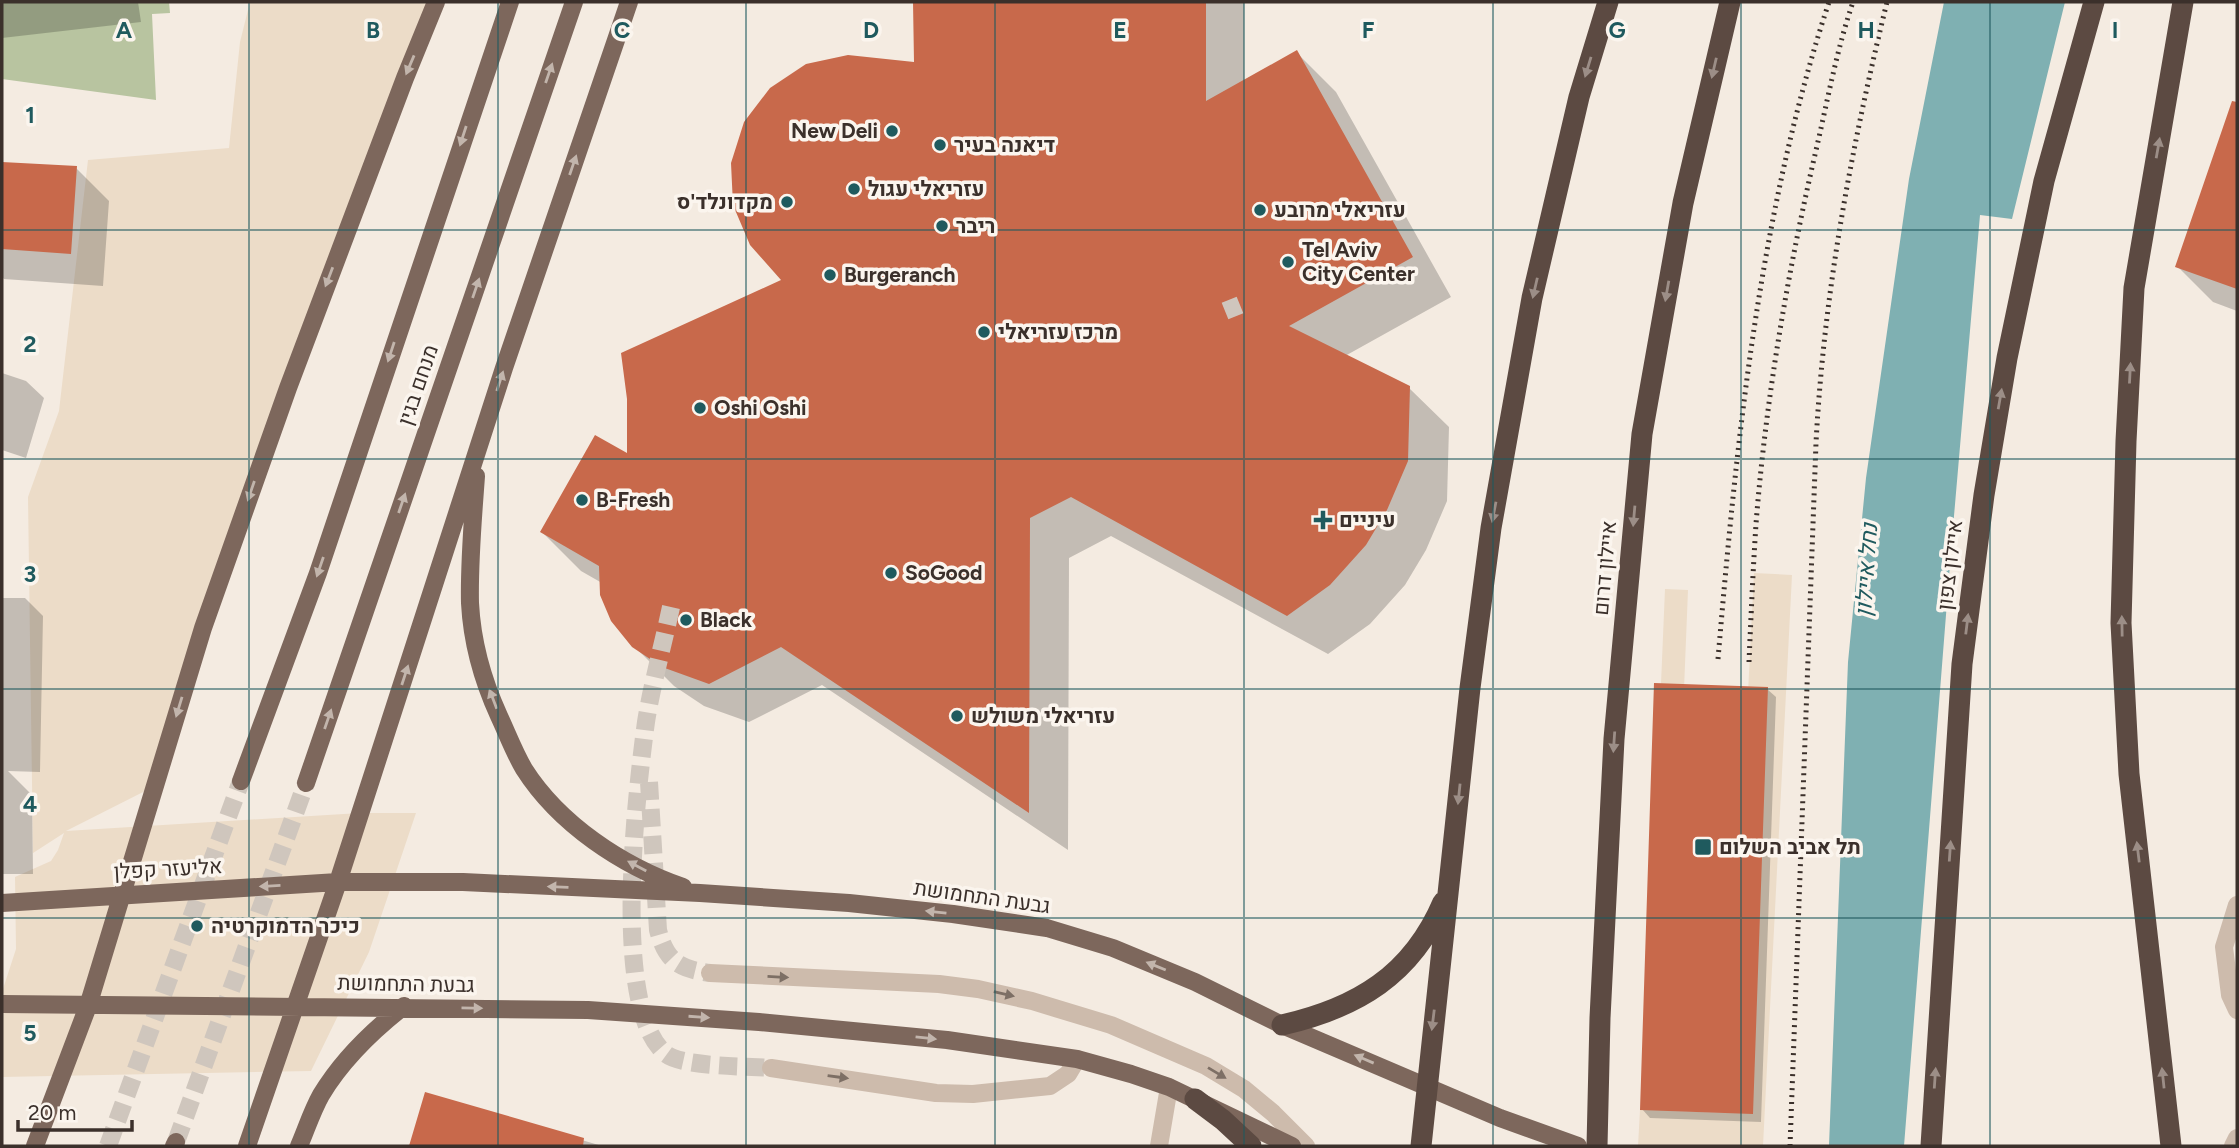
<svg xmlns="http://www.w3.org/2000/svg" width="2239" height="1148" font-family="Figtree,Heebo,sans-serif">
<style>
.green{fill:#b8c4a0}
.plaza{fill:#ecdcc8}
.water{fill:#7fb0b2}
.shadow{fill:#0003}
.building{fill:#c8694b}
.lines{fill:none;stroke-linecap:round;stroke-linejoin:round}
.minor-tunnel{stroke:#cfc6bd;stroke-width:18;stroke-dasharray:18 9;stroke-linecap:butt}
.major-tunnel{stroke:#cfc6bd;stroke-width:18;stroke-dasharray:18 9;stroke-linecap:butt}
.minor{stroke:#cdbbac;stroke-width:18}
.major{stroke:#7d675c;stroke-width:18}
.highway{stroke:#5c4a42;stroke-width:21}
.rail{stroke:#3b302b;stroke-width:5;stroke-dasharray:2 5;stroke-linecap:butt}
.oneway{fill:#c2b5ac}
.oneway2{fill:#9c8e87}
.oneway3{fill:#7d6f65}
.grid{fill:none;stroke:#1f5a5e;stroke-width:2;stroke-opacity:0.55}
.poi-dot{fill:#1f5a5e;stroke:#fbf5ee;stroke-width:2.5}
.labels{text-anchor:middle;stroke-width:7;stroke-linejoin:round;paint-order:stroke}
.poi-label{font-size:21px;font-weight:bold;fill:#3b302b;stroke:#fbf5ee;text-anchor:start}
.street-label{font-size:21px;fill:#3b302b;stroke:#fbf5ee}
.water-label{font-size:23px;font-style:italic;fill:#1f5a5e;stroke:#fbf5ee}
.grid-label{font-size:23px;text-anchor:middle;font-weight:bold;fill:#1f5a5e;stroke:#fbf5ee;stroke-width:7;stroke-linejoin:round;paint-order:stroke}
</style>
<rect width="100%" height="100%" fill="#f4ebe1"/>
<!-- green -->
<path class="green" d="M2,2H169L170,13L152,14L156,100L2,79Z"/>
<!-- plaza -->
<path class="plaza" d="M250,2H436L405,78L155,786L66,831L360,813H416L369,952L311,1071L2,1077V992L16,949L15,877L51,861L58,850L64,833L33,853L28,497L59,411L88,160L229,148L240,42Z
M1754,573L1792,575L1763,1146H1638L1640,1110H1643L1665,589L1688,590L1667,1111L1727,1113Z"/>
<!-- water -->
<path class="water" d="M1944,2H2065L2012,219L1980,215L1952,539L1904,1146H1829L1848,662L1866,478L1909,179Z"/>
<!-- shadow -->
<path class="shadow" d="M2,2H138L141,22L2,38Z
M915,2H1244V82L1297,53L1336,92L1451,297L1345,356L1409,388L1449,427L1447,501L1426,550L1405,585L1370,624L1328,654L1111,536L1069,558L1068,850L822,685L749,722L704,706L674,686L634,646L602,583L581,571L542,532L629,456L784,280L916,64Z
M2220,143L2237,149V311L2213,302L2178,267Z
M2,163L76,168L109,201L103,286L4,279L2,277Z
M2,373L26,381L44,398L26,458L2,450Z
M2,598H25L43,616L40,772L8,771L32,795L33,874H2Z
M1767,689L1776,697L1761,1122L1650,1118L1642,1109Z
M426,1094L602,1146H411Z"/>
<!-- building -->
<path class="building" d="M913,2H1206V101L1297,50L1413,257L1289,326L1410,386L1408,461L1387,510L1366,545L1330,585L1287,616L1071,497L1030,518L1029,813L781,647L709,684L662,667L632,647L611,621L600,595L599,566L540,532L595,435L627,453V399L621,353L781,280L750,245L733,205L731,163L744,122L770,88L806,64L848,55L914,62Z
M2232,101L2237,102V289L2175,267Z
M2,162L77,166L71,254L2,249Z
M1654,683L1768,687L1753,1114L1640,1110Z
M425,1092L584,1138L583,1146H409Z"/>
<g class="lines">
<!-- minor-tunnel -->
<path class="minor-tunnel" d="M1225,311L1240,305
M671,607C663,645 652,684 646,722C637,789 610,1010 666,1054C682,1067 747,1066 771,1068
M649,782L658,930C666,961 679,969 710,973"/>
<!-- major-tunnel -->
<path class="major-tunnel" d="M176,1142L306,783
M108,1146L241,781"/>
<!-- minor -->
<path class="minor" d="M2237,905L2224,947L2230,995L2237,1010
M710,973L939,984L978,989L1032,1001L1111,1025L1206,1066L1244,1089L1273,1113L1306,1146
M771,1068L936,1093L973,1094L1050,1086L1068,1074L1077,1059
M1159,1146L1169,1087
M2233,1146L2237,1138"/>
<!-- major -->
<path class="major" d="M476,476C473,518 469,561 470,603C472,642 483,681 499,716C507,733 514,752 524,769C559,824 622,866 683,887
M241,781L318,573L510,2
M306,783L574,2
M2,903L338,882H463L700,893L849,903L953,914L1047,928L1113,948L1195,982L1282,1025L1500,1118L1578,1146
M2,1004L588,1010L759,1022L947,1040L1077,1059L1131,1074L1169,1087L1292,1146
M35,1146L88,1006L203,628L288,388L405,78L436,2
M174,1146L176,1142
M247,1146L338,882L504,368L629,2
M299,1146C306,1130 312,1111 321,1095C342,1060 372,1031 404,1006"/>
<!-- highway -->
<path class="highway" d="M1282,1025C1357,1008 1412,975 1443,902
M1195,1099L1223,1120L1251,1146
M1421,1146L1470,688L1491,528L1532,298L1579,97L1608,2
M1597,1146L1600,1018L1614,739L1642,434L1683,203L1730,2
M1931,1146L1962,664L1984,495L2007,358L2044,181L2094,2
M2171,1146L2129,774L2121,623L2126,441L2134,288L2183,2"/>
<!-- rail -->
<path class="rail" d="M1718,659C1737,437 1759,214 1829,2
M1749,662C1751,616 1753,570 1756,524C1766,397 1788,270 1817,146C1828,98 1837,49 1853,2
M1790,1146L1816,443C1824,292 1851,149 1887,2"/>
</g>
<!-- one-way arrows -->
<defs><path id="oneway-solid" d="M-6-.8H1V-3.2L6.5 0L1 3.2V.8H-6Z" transform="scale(1.75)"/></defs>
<g class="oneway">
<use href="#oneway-solid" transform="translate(410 65) rotate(113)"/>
<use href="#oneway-solid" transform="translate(549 73) rotate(-71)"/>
<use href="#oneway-solid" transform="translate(463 136) rotate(108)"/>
<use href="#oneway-solid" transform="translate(573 165) rotate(-71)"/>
<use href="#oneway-solid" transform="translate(329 277) rotate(111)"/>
<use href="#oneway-solid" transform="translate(476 288) rotate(-71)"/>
<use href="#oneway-solid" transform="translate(391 352) rotate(108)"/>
<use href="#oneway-solid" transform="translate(500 381) rotate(-72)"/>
<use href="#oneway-solid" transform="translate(251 491) rotate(109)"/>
<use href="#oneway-solid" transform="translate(402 503) rotate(-71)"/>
<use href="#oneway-solid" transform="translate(320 567) rotate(109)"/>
<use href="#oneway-solid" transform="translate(405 675) rotate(-72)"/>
<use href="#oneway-solid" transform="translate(493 699) rotate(-111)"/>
<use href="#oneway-solid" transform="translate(179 707) rotate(107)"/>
<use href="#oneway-solid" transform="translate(328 719) rotate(-71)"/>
<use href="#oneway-solid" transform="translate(637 866) rotate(-152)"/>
<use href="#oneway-solid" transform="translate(270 886) rotate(177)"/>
<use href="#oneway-solid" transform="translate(558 887) rotate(-178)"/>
<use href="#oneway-solid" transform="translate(936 912) rotate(-174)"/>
<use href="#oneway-solid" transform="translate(1156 966) rotate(-158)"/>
<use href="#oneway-solid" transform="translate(472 1008) rotate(1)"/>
<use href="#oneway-solid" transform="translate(699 1017) rotate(4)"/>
<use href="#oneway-solid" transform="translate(926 1038) rotate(6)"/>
<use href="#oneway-solid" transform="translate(1364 1059) rotate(-157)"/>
</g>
<g class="oneway2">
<use href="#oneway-solid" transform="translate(1588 67) rotate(107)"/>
<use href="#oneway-solid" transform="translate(1714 68) rotate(103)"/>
<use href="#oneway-solid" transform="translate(2158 148) rotate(-80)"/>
<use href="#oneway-solid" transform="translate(1535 288) rotate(103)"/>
<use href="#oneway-solid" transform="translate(1667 291) rotate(100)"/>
<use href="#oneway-solid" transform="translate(2130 373) rotate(-87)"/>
<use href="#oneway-solid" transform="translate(2000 399) rotate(-80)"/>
<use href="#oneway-solid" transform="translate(1494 512) rotate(101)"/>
<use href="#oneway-solid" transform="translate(1634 516) rotate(95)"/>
<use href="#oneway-solid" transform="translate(1967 624) rotate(-83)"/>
<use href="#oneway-solid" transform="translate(2122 626) rotate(-91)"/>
<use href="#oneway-solid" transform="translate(1614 742) rotate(94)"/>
<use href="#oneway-solid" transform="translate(1459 794) rotate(96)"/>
<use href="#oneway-solid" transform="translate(1950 851) rotate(-86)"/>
<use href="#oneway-solid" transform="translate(2138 852) rotate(-97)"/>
<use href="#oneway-solid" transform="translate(1433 1020) rotate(97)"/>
<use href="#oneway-solid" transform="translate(1935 1078) rotate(-86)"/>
<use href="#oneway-solid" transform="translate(2163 1078) rotate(-96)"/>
</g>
<g class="oneway3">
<use href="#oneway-solid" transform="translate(778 977) rotate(3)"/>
<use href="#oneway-solid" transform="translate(1004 994) rotate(13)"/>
<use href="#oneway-solid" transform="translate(1217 1073) rotate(31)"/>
<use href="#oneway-solid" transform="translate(838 1077) rotate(8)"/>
</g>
<!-- grid -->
<path class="grid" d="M249,2V1146M498,2V1146M746,2V1146M995,2V1146M1244,2V1146M1493,2V1146M1741,2V1146M1990,2V1146M2,230H2237M2,459H2237M2,689H2237M2,918H2237"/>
<!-- markers -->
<g class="poi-dot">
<circle cx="892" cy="131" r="7"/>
<circle cx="940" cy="145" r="7"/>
<circle cx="854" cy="189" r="7"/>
<circle cx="787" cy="202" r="7"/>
<circle cx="1260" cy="210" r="7"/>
<circle cx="942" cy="226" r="7"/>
<circle cx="1288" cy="262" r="7"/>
<circle cx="830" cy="275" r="7"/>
<circle cx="984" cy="332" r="7"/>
<circle cx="700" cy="408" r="7"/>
<circle cx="582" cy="500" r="7"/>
<path d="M1319.5 509.5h7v7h7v7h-7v7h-7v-7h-7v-7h7z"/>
<circle cx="891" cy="573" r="7"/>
<circle cx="686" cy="620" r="7"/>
<circle cx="957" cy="716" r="7"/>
<rect x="1694" y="838" width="18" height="18" rx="3.5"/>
<circle cx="197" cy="926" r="7"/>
</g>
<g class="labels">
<!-- poi labels -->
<g class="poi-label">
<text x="878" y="138" text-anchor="end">New Deli</text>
<text x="954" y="152">דיאנה בעיר</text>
<text x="868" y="196">עזריאלי עגול</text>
<text x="773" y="209" text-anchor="end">מקדונלד'ס</text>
<text x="1274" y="217">עזריאלי מרובע</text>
<text x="956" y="233">ריבר</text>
<text x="1302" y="257">Tel Aviv<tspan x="1302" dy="24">City Center</tspan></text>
<text x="844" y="282">Burgeranch</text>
<text x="998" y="339">מרכז עזריאלי</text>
<text x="714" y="415">Oshi Oshi</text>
<text x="596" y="507">B-Fresh</text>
<text x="1339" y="527">עיניים</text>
<text x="905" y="580">SoGood</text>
<text x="700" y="627">Black</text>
<text x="971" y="723">עזריאלי משולש</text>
<text x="1719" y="854">תל אביב השלום</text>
<text x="211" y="933">כיכר הדמוקרטיה</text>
</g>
<!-- street labels -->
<g class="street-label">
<text transform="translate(418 385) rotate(-71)" y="7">מנחם בגין</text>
<text transform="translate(1950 565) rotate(-83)" y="7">איילון צפון</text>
<text transform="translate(1605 568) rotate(-85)" y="7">איילון דרום</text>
<text transform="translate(168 869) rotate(-3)" y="7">אליעזר קפלן</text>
<text transform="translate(982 897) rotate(8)" y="7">גבעת התחמושת</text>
<text transform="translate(406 984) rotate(1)" y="7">גבעת התחמושת</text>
</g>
<!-- water labels -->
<g class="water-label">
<text transform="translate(1866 570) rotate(-86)" y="8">נחל איילון</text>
</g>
</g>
<g class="grid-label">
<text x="124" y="38">A</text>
<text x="373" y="38">B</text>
<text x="622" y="38">C</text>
<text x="871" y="38">D</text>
<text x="1120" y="38">E</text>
<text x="1368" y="38">F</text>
<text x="1617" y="38">G</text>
<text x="1866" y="38">H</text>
<text x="2115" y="38">I</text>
<text x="30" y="123">1</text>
<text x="30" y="352">2</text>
<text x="30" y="582">3</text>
<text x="30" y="812">4</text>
<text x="30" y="1041">5</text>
</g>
<!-- border -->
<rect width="2239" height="1148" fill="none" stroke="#3b302b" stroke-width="7"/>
<!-- scale -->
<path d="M18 1120v10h114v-10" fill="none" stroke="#3b302b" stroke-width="3.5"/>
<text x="28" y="1120" font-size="21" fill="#3b302b" stroke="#fbf5ee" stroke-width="5" paint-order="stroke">20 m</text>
</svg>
